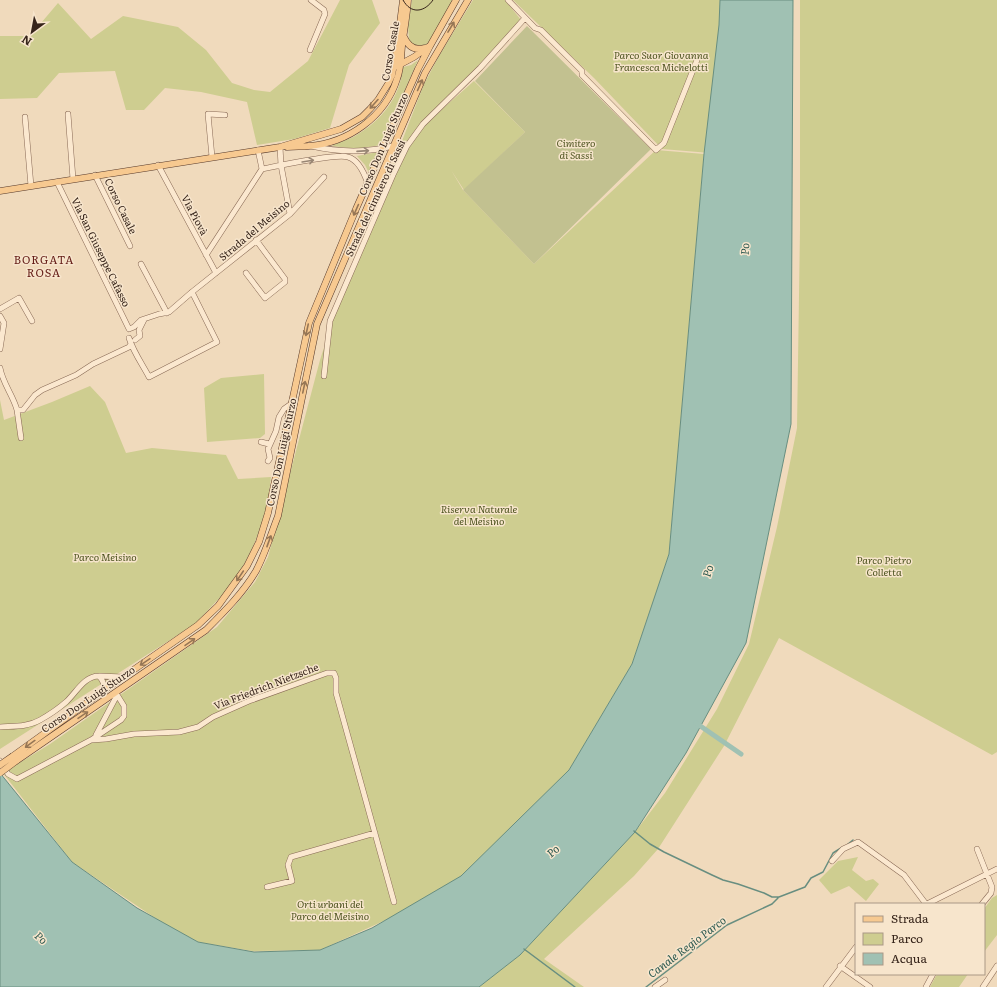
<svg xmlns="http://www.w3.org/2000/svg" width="997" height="987" font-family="Literata,serif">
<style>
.green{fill:#cecd90}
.cemetery{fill:#c2c190}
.water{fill:#a0c1b3;stroke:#688e80}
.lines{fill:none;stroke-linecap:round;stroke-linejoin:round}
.stream{stroke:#688e80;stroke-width:1.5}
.canal{stroke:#a0c1b3;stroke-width:5}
.minor-casing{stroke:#886955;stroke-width:6}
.major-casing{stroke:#55382a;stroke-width:7}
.minor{stroke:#fbe8cf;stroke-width:5}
.major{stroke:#f7c990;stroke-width:6}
.tram{stroke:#36241a;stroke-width:1}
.major-bridge-casing{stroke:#55382a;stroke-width:7;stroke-linecap:butt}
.major-bridge{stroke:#f7c990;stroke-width:6}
.oneway{stroke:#967655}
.oneway2{stroke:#988674}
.labels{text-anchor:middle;stroke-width:3;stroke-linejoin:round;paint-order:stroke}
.street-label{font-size:10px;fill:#36241a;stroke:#f7e5cc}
.park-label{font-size:10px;font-style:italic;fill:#4e5420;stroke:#f7e5cc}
.water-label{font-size:11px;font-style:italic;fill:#29574e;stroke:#f7e5cc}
.neighbourhood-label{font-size:11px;letter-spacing:1px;fill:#651e18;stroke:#f7e5cc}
</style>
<rect width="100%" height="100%" fill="#f0dabc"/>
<!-- green -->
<path class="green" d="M340,0H372L380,23L349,65L330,128L294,139L257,145L247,102L201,92L165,88L144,110H126L115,71L59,73L37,98L0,99V36H30L58,3L91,39L123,16L178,27L206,50L232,83L254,90L270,92L308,61Z
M412,0H454L428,43L424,46L415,47L409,41L408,25Z
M473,0H505L521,20L424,125L474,81L525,132L464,190L451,170L463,190L534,264L656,150L704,154L669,554L632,664L569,770L551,789L461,877L390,918L320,950L252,951L198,942L158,920L72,862L3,773L50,744L217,627L255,582L268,557L320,360L333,320L424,84L439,56Z
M513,0H727L710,153L662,149L594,78Z
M800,0H997V752L992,755L779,638L724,746L658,849L634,876L544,959L584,987H479L520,955L635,832L665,793L717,709L749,644L777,527L797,428L800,230Z
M418,60L381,145L357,149L332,146C338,142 348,140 355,136C381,121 400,98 403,67L411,65Z
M378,152L369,173L365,165L357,156Z
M264,374L265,434L260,438L207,442L204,388L221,378Z
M90,386L105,402L126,453L152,448L226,455L238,479L271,477L268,502L261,527L252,549L241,570L226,591L195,624L0,749V400L4,420L52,402Z
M858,857L852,870L866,881L873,879L879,884L866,901L849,886L831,894L819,880L838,861Z
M997,895V935L984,952V909L992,898Z
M937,974H968L959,987H930Z"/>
<!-- cemetery -->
<path class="cemetery" d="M527,26L651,149L534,264L463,190L525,132L475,81Z"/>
<!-- water -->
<path class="water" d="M720,0H793L791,424L746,643L686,753L635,832L520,955L479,987H0V773L72,862L137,908L198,942L254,952L320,950L372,928L461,876L569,770L632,664L669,554L704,154L719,25Z"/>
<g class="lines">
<!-- stream -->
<path class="stream" d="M634,831L650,844L664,852L712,875L723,880L738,884L764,893L772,897H779L805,887L811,878L823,872L833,853L841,848
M848,844L853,840
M524,949L575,987
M646,987L727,925L772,904L778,898"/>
<!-- canal -->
<path class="canal" d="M696,723L741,754"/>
<defs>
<path id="minor" d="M508,0L535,28L541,30L582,71V75L656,150L664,143L697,60
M310,50L325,14L324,10L311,0
M68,114L73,179
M25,117L31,186
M311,146C338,152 366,153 393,146
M280,147L281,165L290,214
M258,150L262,169
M212,157L208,114L225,115
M158,165L216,273
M262,169C277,166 337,153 348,157C359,160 365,175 368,184
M95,175L130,246
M57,182L129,329
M206,255L262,169
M141,264L167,313
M246,273L265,298L285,282V279L256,240
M0,309L19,298L32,321
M0,316L4,323L0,349
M129,329L134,327L141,320L159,314L169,312L192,292L290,214L324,177
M129,338C133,351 142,364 149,377L217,342L192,292
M135,340L140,336L139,330L144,320
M0,368C3,384 13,395 17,410H23L35,395L42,390L76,375L93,364L129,347L131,344
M324,376L330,321L393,175L407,146L423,124L480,68L525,18
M17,410L21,438
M261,442L269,444
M268,461L270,458L268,449L276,431L279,417L284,409L291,404
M106,689L102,680L99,676L123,677
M0,727C13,726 28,727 40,720C49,715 58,709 66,702C76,693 84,676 99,676
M96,735L115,699L116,693
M91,740L106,739L134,734L179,732L198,727L213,717L249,701L327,673H334L336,678V693L394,902
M0,761L8,774L17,779L91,740L121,720L124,716V706L116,693
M977,849L992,887L991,893L982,904
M832,861L843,849L858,842L904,875L926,904
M267,887L292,881L288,865L291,857L375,833
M927,904L997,869
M840,966L870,987
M655,987L665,980
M826,987L856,947
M926,987L933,974
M983,987L997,966"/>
<path id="major" d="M404,37C408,46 414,51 424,48
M397,66L414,57L428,47
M287,147C295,146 302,147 309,146C348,143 385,117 397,79C401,69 401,57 402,46C404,31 407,15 408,0
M0,191L280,147L341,129L362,117L370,109L378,100L388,84L392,75L396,55L403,0
M13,756L106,689L198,625L218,606L247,566L259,542L268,513L309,323L356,209L418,69L430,46L456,0
M16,761L206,630C224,612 243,593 256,571C265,554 271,534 278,516L317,324L425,73L468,0"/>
</defs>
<!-- minor casing -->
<use href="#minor" class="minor-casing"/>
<!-- major casing -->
<use href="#major" class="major-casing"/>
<!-- minor -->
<use href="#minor" class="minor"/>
<!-- major -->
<use href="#major" class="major"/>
<!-- tram -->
<path class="tram" d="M403,0C411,15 425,12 433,0"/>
<defs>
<path id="major-bridge" d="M0,765L13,756
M0,773L16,761"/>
</defs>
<!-- major-bridge casing -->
<use href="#major-bridge" class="major-bridge-casing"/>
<!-- major-bridge -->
<use href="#major-bridge" class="major-bridge"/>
</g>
<!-- one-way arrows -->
<defs><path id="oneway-shaft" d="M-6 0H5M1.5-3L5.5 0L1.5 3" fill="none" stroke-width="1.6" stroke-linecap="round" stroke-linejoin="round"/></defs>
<g class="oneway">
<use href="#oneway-shaft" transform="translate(451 27) rotate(-59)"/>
<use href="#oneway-shaft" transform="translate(420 85) rotate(-66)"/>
<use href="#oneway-shaft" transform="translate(374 104) rotate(132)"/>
<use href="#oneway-shaft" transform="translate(356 210) rotate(114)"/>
<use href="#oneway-shaft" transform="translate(307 330) rotate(102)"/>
<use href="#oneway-shaft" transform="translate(304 387) rotate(-78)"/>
<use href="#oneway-shaft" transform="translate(269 541) rotate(-70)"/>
<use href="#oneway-shaft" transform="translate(240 576) rotate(124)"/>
<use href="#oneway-shaft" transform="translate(190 642) rotate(-35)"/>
<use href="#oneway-shaft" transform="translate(145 662) rotate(146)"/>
<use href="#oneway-shaft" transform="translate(83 715) rotate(-34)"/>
<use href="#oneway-shaft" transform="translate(30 744) rotate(144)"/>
</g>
<g class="oneway2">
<use href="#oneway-shaft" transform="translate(363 151) rotate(-4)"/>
<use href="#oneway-shaft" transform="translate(308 161) rotate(-9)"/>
</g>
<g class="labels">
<!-- street labels -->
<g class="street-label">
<text transform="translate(390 51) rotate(-80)" y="4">Corso Casale</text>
<text transform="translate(383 144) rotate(-67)" y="4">Corso Don Luigi Sturzo</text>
<text transform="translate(375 198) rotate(-65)" y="4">Strada del cimitero di Sassi</text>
<text transform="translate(121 206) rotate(64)" y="4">Corso Casale</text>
<text transform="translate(195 215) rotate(62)" y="4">Via Piovà</text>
<text transform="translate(254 230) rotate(-40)" y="4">Strada del Meisino</text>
<text transform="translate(101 252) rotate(64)" y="4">Via San Giuseppe Cafasso</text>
<text transform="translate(281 452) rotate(-78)" y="4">Corso Don Luigi Sturzo</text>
<text transform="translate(266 686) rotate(-21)" y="4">Via Friedrich Nietzsche</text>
<text transform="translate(88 699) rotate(-34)" y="4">Corso Don Luigi Sturzo</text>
</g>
<!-- park labels -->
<g class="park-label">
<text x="661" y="59">Parco Suor Giovanna<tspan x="661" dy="12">Francesca Michelotti</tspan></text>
<text x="576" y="147">Cimitero<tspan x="576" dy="12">di Sassi</tspan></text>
<text x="479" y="513">Riserva Naturale<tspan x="479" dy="12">del Meisino</tspan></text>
<text x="105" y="561">Parco Meisino</text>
<text x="884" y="564">Parco Pietro<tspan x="884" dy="12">Colletta</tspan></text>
<text x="330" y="908">Orti urbani del<tspan x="330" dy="12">Parco del Meisino</tspan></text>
</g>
<!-- water labels -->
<g class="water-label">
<text transform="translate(745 249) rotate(-87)" y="4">Po</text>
<text transform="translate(708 571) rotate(-73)" y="4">Po</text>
<text transform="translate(553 851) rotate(-40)" y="4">Po</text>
<text transform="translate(41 938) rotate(43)" y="4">Po</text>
<text transform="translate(687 947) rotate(-37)" y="4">Canale Regio Parco</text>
</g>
<!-- neighbourhood labels -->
<g class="neighbourhood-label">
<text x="44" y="264">BORGATA<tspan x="44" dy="13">ROSA</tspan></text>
</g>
</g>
<!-- legend -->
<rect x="855" y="903" width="130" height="72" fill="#f7e5cc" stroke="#aa9885"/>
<rect x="863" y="916" width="20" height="6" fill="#f7c990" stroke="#aa9885"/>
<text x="891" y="923" font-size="12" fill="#36241a">Strada</text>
<rect x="863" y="933" width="20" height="12" fill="#cecd90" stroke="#aa9885"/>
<text x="891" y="943" font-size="12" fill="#36241a">Parco</text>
<rect x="863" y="953" width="20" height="12" fill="#a0c1b3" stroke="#aa9885"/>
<text x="891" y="963" font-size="12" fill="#36241a">Acqua</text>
<!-- north arrow -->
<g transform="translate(32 32) rotate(212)" stroke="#f7e5cc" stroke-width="3" paint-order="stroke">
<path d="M0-3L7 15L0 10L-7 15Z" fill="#36241a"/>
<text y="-6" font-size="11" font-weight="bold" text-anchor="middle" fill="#36241a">N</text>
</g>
</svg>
